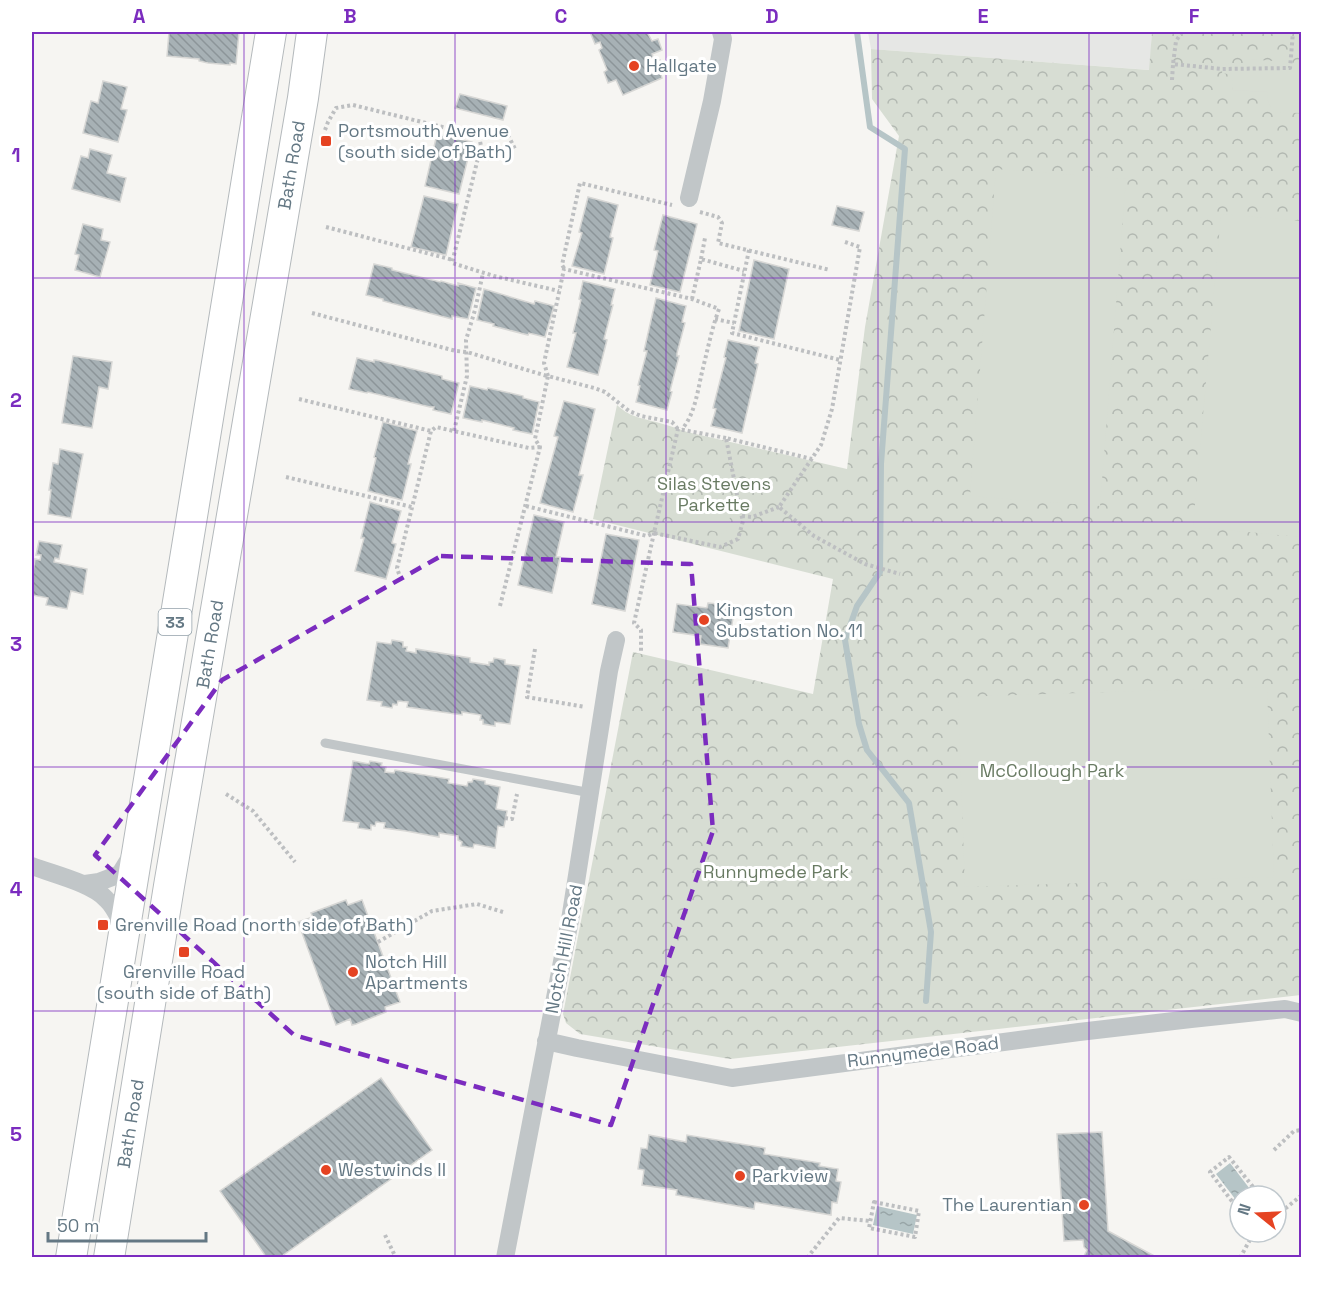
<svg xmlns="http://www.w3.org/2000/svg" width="1333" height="1289" font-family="'Space Grotesk',sans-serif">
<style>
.built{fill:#e6e7e5}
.park{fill:url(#park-crowns)}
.pitch{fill:#d7ddd3}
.water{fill:url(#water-ripples)}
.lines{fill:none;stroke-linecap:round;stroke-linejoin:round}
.stream{stroke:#b6c5c7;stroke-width:6}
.building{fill:url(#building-back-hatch);stroke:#d7d7d5;stroke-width:1.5}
.primary-casing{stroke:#b4b9bc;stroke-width:32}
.path{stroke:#bdbfc1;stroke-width:4;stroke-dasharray:3 3;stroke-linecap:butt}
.lane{stroke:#c1c6c8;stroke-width:9}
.street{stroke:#c1c6c8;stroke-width:18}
.primary{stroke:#fff;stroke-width:30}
.marked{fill:none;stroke:#7b2cbf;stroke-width:4.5;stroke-dasharray:12 8;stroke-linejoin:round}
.grid{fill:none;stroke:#7b2cbf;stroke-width:1.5;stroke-opacity:0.55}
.poi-dot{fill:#e54322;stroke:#fff;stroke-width:2}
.labels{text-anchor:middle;stroke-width:6;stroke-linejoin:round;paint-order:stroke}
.shield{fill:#fff;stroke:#92a0a9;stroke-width:1.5}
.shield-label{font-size:16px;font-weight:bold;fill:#647884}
.poi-label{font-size:18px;fill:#647884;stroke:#fff;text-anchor:start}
.street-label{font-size:18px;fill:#647884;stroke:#fff}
.park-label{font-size:18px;fill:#697b63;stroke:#fff}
.neatline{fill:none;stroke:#7b2cbf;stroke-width:2}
.grid-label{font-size:20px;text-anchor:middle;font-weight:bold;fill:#7b2cbf}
</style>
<defs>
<pattern id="park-crowns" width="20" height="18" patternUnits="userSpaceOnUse" patternTransform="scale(1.5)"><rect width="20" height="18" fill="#d7ddd3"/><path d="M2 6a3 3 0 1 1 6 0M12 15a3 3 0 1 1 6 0" fill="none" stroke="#b2b8b1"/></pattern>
<pattern id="water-ripples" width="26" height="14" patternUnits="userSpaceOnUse" patternTransform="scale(1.5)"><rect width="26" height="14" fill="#b6c5c7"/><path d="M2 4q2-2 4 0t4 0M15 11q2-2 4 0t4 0" fill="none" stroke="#98a5a7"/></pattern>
<pattern id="building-back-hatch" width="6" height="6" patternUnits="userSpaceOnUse" patternTransform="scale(1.5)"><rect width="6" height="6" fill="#a7b1b5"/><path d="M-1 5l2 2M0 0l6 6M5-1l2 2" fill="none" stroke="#8c9599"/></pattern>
</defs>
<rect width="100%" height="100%" fill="#f6f5f2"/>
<!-- built -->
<path class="built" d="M868,32H1152L1150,70L871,49Z"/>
<!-- park -->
<path class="park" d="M1152,32H1301V995L730,1059L580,1034L566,1023L563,1014L633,652L813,694L833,579L593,519L617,405C632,419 644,418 663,424C671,426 679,429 687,432L847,469L865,327L899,136L872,99L871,49L1149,70Z"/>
<!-- pitch -->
<path class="pitch" d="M1248,59L1298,63L1297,75H1301V113L1273,112L1268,101L1267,92L1232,90L1233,75L1222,73L1223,63L1248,64Z
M996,169L1126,179L1100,506L970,496Z
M1221,214L1301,221V537L1193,527Z
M684,503L731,514L725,534L679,522Z
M1267,687L1274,877L965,887L958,697Z"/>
<!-- water -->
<path class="water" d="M1230,1163L1253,1193L1249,1196H1240V1203L1239,1204L1216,1174Z
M877,1206L917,1215L913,1234L873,1225Z"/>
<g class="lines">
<!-- stream -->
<path class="stream" d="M857,32L870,127L905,149L881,464L880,572L857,606L845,640L859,724L867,750L909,803L931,932L926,1001"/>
</g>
<!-- building -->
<path class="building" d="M169,32H239L236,64L230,63V65L208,63L199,61V59L167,56Z
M590,32H647L652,41L658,39L662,50L652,54L655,62L660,60L664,70L660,72L662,78L623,95L616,80L608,83L604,72L607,70L599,50L602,48L600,42L595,44Z
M103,81L127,87L121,109L127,110L118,142L83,133L91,101L98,103Z
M460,94L507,106L503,120L455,108Z
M437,134L472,142L459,194L425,186Z
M90,149L112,155L107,173L126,178L120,202L72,189L81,156L88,158Z
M424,196L458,204L446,255L411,247Z
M588,197L618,205L610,237L613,238L604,274L572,266L581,236L582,233L579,232Z
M837,206L864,212L859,231L832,225Z
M663,215L697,224L680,292L650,285L658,251L654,250Z
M83,224L103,229L101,240L110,242L100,277L75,270L79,255L75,254Z
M754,260L789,269L774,339L739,331Z
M374,264L392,268V270L440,282L441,281L458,286V283L476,288L468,319L452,316V319L383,301V299L366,295Z
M583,281L615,289L611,305H613L604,339L607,340L598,375L567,367L576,333H573L581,300L579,299Z
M484,289L534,304L535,301L554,306L545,337L529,333L528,335L493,326L494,324L477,320Z
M656,298L686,306L682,322L685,323L677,353V356H679L670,391L672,392L667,410L636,402L640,386L638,385L647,351H644Z
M728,340L759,347L755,363L758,364L742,433L711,426L716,409L713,408L725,361L726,358L724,357Z
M73,356L112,362L108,389L99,387L92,428L62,423Z
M357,358L374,362V360H376L442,376V379L459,383L451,414L433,410L434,407H430L368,392L367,393L349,389Z
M470,386L487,390L488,388L523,396V398L539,402L532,434L513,430L514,428L482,420V422L463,418Z
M564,401L595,409L579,475H583L573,512L540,503L558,437L554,436Z
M383,422L417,431L409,460L408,464H411L402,500L368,491L376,458L374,457Z
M60,449L83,454L71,518L48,514L51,490H49L52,471L53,463L58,464Z
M370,502L401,511L392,543L396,544L386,579L355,571L364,538H361Z
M534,515L564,522L556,557H560L552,593L518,585Z
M606,534L639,540L625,611L592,604Z
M39,541L62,545L59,559L55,558L54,562L87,569L83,594L71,591L67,609L46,605L48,598L32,595V579L35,559L40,560L41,555H36Z
M708,603L735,606L728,648L700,644L701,636L673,632L677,604L707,608Z
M392,640L403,642V647H407L406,651L416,653V649L470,658V662L489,665V662H493L494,658L505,660V664L520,666L510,724L495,722V726L483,724V720H480L481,715L462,712V715L407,707L408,702L398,701L397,705L393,704L392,708L381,706L382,702L367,700L377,642L391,644Z
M353,761L369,764L370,761L382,763L381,766L386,767L385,772L394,773L395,770L449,779L448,783L467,786L468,782H472L473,779L485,781V784L500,787L496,809L507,811L504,827L498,826L495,848L474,844L473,848L461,846L462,842L458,840V836L439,833V837L406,831L384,828L385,823L376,822L375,826L371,825V830L358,828L359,823L343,821Z
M346,900L348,905L362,900L400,1002L385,1007L386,1012L356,1024L352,1025L350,1019L336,1025L298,922L313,917L311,913Z
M381,1078L432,1150L279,1258H267L220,1191Z
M1102,1132L1108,1231L1158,1258H1083L1087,1250L1084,1247L1083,1240L1064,1241L1057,1134Z
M649,1135L686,1142L687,1135L765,1148L764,1154L820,1163L819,1166L838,1169L836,1181L841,1182L837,1203L832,1202L831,1215L755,1202L754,1209L676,1195L677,1190L642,1185L644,1170L638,1169L641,1148L647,1149Z"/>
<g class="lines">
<defs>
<g id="primary">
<path d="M71,1258L271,32"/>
<path id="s1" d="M109,1258L169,886L303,98L312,32"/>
</g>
</defs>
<!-- primary casing -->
<use href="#primary" class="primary-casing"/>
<!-- path -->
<path class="path" d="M1182,32L1176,41L1173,64L1222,69L1290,68L1293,32
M1172,80L1173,64
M325,130L328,122L336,108L353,105L479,136L488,129L508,135L516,151
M479,136L481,146L452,263L494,276L559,291
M700,212L718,217L722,223L718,243L830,270
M326,227L453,260
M845,242L860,247L832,409L821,445L779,507L814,536L865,564L900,574
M749,250L732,333L840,360
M701,259L705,238
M564,268L562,265L580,183L672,205
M692,299L701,259L744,271
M312,313L456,351L467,352L547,376
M715,319L734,323
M548,376L544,363L564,269L692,299L719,309C712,328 708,348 703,368C698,387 696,413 682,429
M299,399L431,431L436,427L529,448L540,447
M454,431L467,376L466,340L475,310L483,273
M726,438L678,429L654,533L720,547L738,539L743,521L740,510L726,438L812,459
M286,477L412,507
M526,506L647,536L654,533L634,623L641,630V653
M742,516L752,517L779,507
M399,574L397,568L431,431
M500,606L540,447L535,439L548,376L594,388L605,392L629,411L641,416L672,422L678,429
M535,649L527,697L585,707
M226,794L253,811L295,862
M505,818L512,819L517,794
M378,942L432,911L477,904L503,912
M1274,1150L1294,1131L1302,1130
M874,1202L919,1211L915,1237L869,1228Z
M1240,1206L1237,1208L1210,1172L1229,1157L1258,1193V1196
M1276,1216L1302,1195
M385,1235L396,1258
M807,1258L839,1218L870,1221
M1240,1258L1252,1236L1256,1232"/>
<!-- lane -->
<path class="lane" d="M325,743L591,793"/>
<!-- street -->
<path class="street" d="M689,198L712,101L723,39L721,32
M32,866C52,874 92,883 106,899C114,906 119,918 124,927
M85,884L99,882L120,874L131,856
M546,1041L577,1048L732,1078L1079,1032L1191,1019L1285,1009L1302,1013
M505,1258L570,920L609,671L616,640"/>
<!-- primary -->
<use href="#primary" class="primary"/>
</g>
<!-- marked area -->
<path class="marked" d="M441,556L691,564L713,831L611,1125L294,1035L95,855L222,680Z"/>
<!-- grid -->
<path class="grid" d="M244,32V1258M455,32V1258M666,32V1258M878,32V1258M1089,32V1258M32,278H1302M32,522H1302M32,767H1302M32,1011H1302"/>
<!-- markers -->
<g class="poi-dot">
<circle cx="634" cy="66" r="6"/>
<rect x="320" y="135" width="12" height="12" rx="3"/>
<circle cx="704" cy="620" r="6"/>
<rect x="97" y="919" width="12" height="12" rx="3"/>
<rect x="178" y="946" width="12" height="12" rx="3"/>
<circle cx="353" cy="972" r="6"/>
<circle cx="326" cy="1170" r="6"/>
<circle cx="740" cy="1176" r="6"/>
<circle cx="1084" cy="1205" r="6"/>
</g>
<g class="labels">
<!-- shield labels -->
<rect class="shield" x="158.5" y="609" width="33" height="26" rx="4.5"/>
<g class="shield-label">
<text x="175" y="628">33</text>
</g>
<!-- poi labels -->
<g class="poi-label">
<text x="646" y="72">Hallgate</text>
<text x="338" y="137">Portsmouth Avenue<tspan x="338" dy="21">(south side of Bath)</tspan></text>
<text x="716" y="616">Kingston<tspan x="716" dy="21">Substation No. 11</tspan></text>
<text x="115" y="931">Grenville Road (north side of Bath)</text>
<text x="365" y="968">Notch Hill<tspan x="365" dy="21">Apartments</tspan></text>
<text x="184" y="978" text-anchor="middle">Grenville Road<tspan x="184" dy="21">(south side of Bath)</tspan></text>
<text x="338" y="1176">Westwinds II</text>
<text x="752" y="1182">Parkview</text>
<text x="1072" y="1211" text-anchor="end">The Laurentian</text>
</g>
<!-- street labels -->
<g class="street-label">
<text dy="6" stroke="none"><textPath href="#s1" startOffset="1108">Bath Road</textPath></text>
<text dy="6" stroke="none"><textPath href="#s1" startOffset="622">Bath Road</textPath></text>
<text transform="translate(564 949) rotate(-79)" y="6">Notch Hill Road</text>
<text transform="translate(923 1052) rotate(-7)" y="6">Runnymede Road</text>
<text dy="6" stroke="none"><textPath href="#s1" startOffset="136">Bath Road</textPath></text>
</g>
<!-- park labels -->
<g class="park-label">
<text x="714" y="490">Silas Stevens<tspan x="714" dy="21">Parkette</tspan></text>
<text x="1052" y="777">McCollough Park</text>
<text x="776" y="878">Runnymede Park</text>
</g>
</g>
<!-- border -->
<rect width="1333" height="1289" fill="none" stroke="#ffffff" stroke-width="66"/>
<!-- north arrow -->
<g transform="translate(1258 1214) rotate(288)"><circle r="28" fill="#ffffff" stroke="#c1c9ce" stroke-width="1.5"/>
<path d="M0-4.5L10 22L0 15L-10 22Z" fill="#e54322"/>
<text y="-9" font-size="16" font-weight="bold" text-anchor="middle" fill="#647884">N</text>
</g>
<!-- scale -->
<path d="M48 1232v9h158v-9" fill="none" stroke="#647884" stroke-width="3"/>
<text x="57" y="1232" font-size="18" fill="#647884" stroke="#ffffff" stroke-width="4.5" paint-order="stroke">50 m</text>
<rect x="33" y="33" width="1267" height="1223" class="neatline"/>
<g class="grid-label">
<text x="139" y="23">A</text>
<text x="350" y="23">B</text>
<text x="561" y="23">C</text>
<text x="772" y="23">D</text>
<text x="983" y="23">E</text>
<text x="1194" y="23">F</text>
<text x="16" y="162">1</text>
<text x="16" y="407">2</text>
<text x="16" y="651">3</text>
<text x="16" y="896">4</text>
<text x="16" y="1141">5</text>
</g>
</svg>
